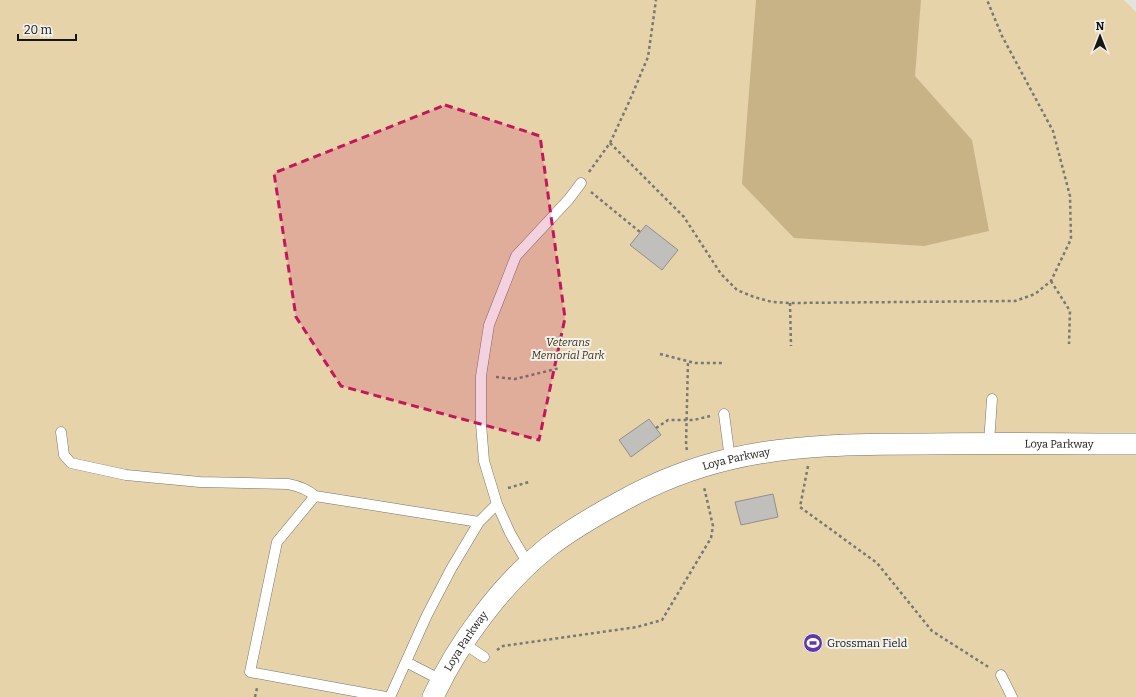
<svg xmlns="http://www.w3.org/2000/svg" width="1136" height="697" font-family="Bitter,serif">
<style>
.green{fill:#e7d3a9}
.water{fill:#c8b387}
.building{fill:#c0bfbb;stroke:#918f8c}
.lines{fill:none;stroke-linecap:round;stroke-linejoin:round}
.lane-casing{stroke:#757370;stroke-width:11}
.street-casing{stroke:#757370;stroke-width:22}
.path{stroke:#797875;stroke-width:2.5;stroke-dasharray:3 3;stroke-linecap:butt}
.lane{stroke:#fff;stroke-width:10}
.street{stroke:#fff;stroke-width:21}
.marked{fill:#c2185b;fill-opacity:0.2;stroke:#c2185b;stroke-width:3;stroke-dasharray:8 5;stroke-linejoin:round}
.labels{text-anchor:middle;stroke-width:4;stroke-linejoin:round;paint-order:stroke}
.park-label{font-size:11px;font-style:italic;fill:#43340f;stroke:#f2f1ed}
.street-label{font-size:11px;fill:#161614;stroke:#f2f1ed}
.poi-label{font-size:11px;fill:#161614;stroke:#f2f1ed;text-anchor:start}
</style>
<rect width="100%" height="100%" fill="#e5e3df"/>
<!-- green -->
<path class="green" d="M0,0H1124L1136,12V697H0Z"/>
<!-- water -->
<path class="water" d="M756,0H921L915,76L972,140L989,231L924,246L794,238L742,184Z"/>
<!-- building -->
<path class="building" d="M646,225L678,250L662,270L630,245Z
M649,419L661,435L631,457L619,440Z
M773,494L778,517L741,525L735,502Z"/>
<g class="lines">
<defs>
<path id="lane" d="M724,414L730,459
M61,432L64,455L71,463L126,475L200,482L288,484C299,486 307,489 315,496
M989,443L992,399
M528,564L510,533L497,504L484,461L481,424V376L489,325L516,256L569,199L581,183
M463,643L484,657
M406,662L441,680
M1001,675L1012,697
M386,697L250,672L277,542L315,496L479,522
M390,697L427,615L451,569L479,522L497,504"/>
<g id="street">
<path id="s1" d="M433,697C458,643 501,585 547,548C570,530 596,515 622,501C656,482 692,468 730,459C794,444 861,444 927,444C996,443 1066,444 1136,444"/>
</g>
</defs>
<!-- lane casing -->
<use href="#lane" class="lane-casing"/>
<!-- street casing -->
<use href="#street" class="street-casing"/>
<!-- path -->
<path class="path" d="M610,143L684,217L721,274L737,290L754,297L772,302L790,303L1015,301L1035,294L1051,281L1071,239L1070,196L1053,131L1002,36L987,0
M589,172L610,143L629,102L648,57L656,0
M591,192L640,232
M1051,281L1070,311L1069,344
M790,303L791,346
M660,354L695,363H723
M496,377L515,379L560,368
M656,428L668,420H694L710,416
M687,450L686,446L688,361
M808,466L800,507L877,563L932,631L990,668
M508,488L529,482
M497,650L503,646L637,627L662,620L711,538L713,526L704,487
M255,697L257,688"/>
<!-- lane -->
<use href="#lane" class="lane"/>
<!-- street -->
<use href="#street" class="street"/>
</g>
<!-- marked area -->
<path class="marked" d="M445,105L540,136L565,318L539,440L341,386L296,317L274,173Z"/>
<!-- icons -->
<defs>
<symbol id="stadium-disc" viewBox="-11 -11 22 22"><circle r="9.5" fill="#6436ae" stroke="#f2f1ed"/><path d="M0-5a6.5 5 0 1 0 0 10a6.5 5 0 1 0 0-10ZM-3.5-1.8h7v3.6h-7Z" fill="#fff"/></symbol>
</defs>
<g fill-rule="evenodd">
<use href="#stadium-disc" x="802" y="632" width="22" height="22"/>
</g>
<g class="labels">
<!-- park labels -->
<g class="park-label">
<text x="568" y="346">Veterans<tspan x="568" dy="13">Memorial Park</tspan></text>
</g>
<!-- street labels -->
<g class="street-label">
<text dy="4" stroke="none"><textPath href="#s1" startOffset="724">Loya Parkway</textPath></text>
<text dy="4" stroke="none"><textPath href="#s1" startOffset="400">Loya Parkway</textPath></text>
<text dy="4" stroke="none"><textPath href="#s1" startOffset="65">Loya Parkway</textPath></text>
</g>
<!-- poi labels -->
<g class="poi-label">
<text x="827" y="647">Grossman Field</text>
</g>
</g>
<!-- north arrow -->
<g transform="translate(1100 36)" stroke="#f2f1ed" stroke-width="3" paint-order="stroke">
<path d="M0-3L7 15L0 10L-7 15Z" fill="#161614"/>
<text y="-6" font-size="11" font-weight="bold" text-anchor="middle" fill="#161614">N</text>
</g>
<!-- scale -->
<path d="M18 34v6h58v-6" fill="none" stroke="#161614" stroke-width="2"/>
<text x="24" y="34" font-size="12" fill="#161614" stroke="#f2f1ed" stroke-width="3" paint-order="stroke">20 m</text>
</svg>
